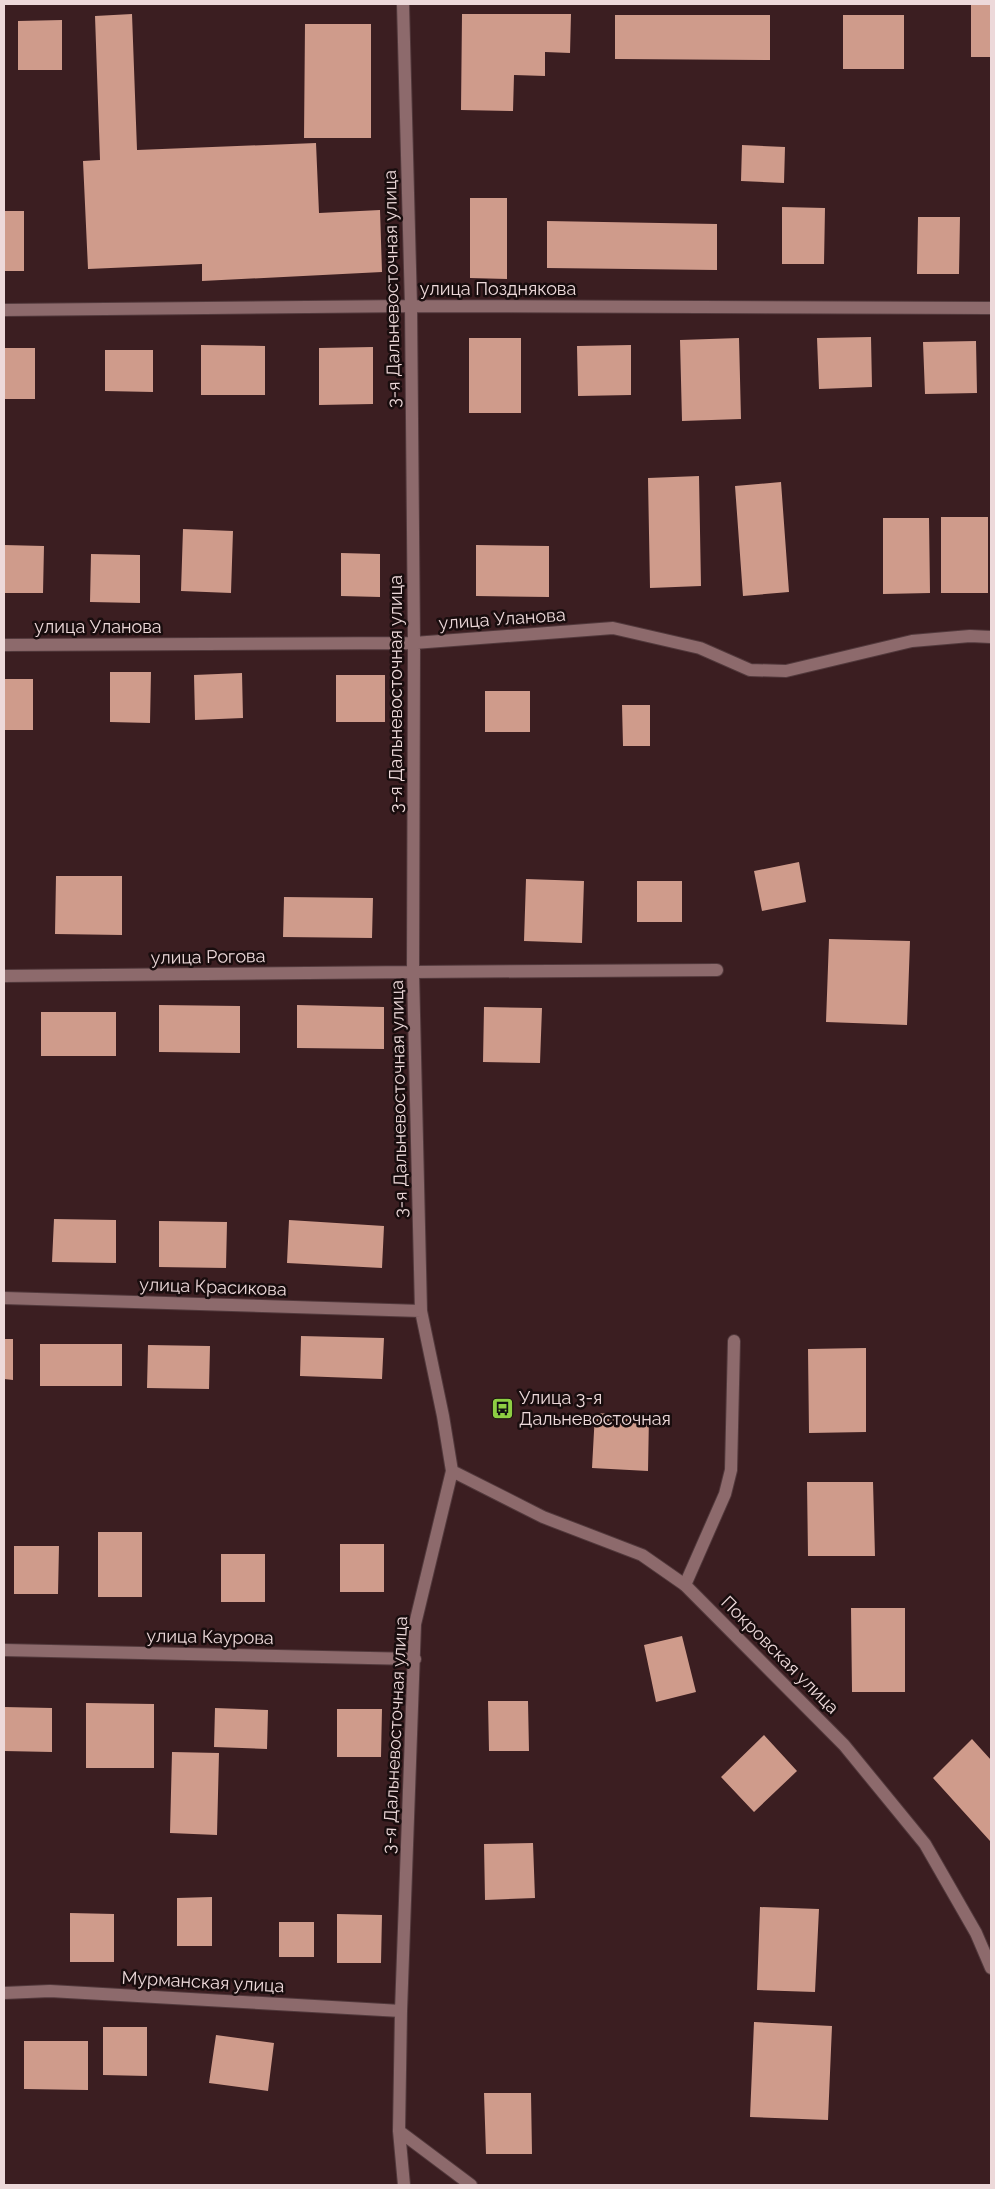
<svg xmlns="http://www.w3.org/2000/svg" width="995" height="2189" font-family="Raleway,sans-serif">
<style>
.building{fill:#cf9b8b}
.lines{fill:none;stroke-linecap:round;stroke-linejoin:round}
.service-casing{stroke:#52393c;stroke-width:14}
.minor-casing{stroke:#52393c;stroke-width:14}
.service{stroke:#8d6a6c;stroke-width:12}
.minor{stroke:#8d6a6c;stroke-width:12}
.labels{text-anchor:middle;stroke-width:5;stroke-linejoin:round;paint-order:stroke}
.street-label{font-size:18px;fill:#edd9da;stroke:#190d0e}
.poi-label{font-size:18px;fill:#edd9da;stroke:#190d0e;text-anchor:start}
</style>
<rect width="100%" height="100%" fill="#3b1e21"/>
<!-- building -->
<path class="building" d="M971,4H991V57H971Z
M132,14L137,150L316,143L319,213L380,210L382,272L202,281V264L88,269L83,161L100,160L95,16Z
M462,14H571L570,53L545,52V76L514,75L513,111L461,110Z
M615,15H770V60L615,59Z
M843,15H904V69H843Z
M62,20V70H18V21Z
M305,24H371V138H304Z
M742,145L785,147L784,183L741,181Z
M470,198H507V279L470,278Z
M782,207L825,208L824,264H782Z
M4,211H24V271H4Z
M918,217H960L959,274H917Z
M547,221L717,224V270L547,268Z
M871,337L872,387L819,389L817,338Z
M469,338H521V413H469Z
M739,338L741,419L682,421L680,340Z
M976,341L977,393L925,394L923,342Z
M201,345L265,346V395H201Z
M631,345V395L578,396L577,346Z
M373,347V404L319,405V348Z
M4,348H35V399H4Z
M105,350H153V392L105,391Z
M699,476L701,586L650,588L648,478Z
M781,482L789,592L743,596L735,486Z
M941,517H988V593H941Z
M883,518H929L930,593L883,594Z
M183,529L233,531L231,593L181,591Z
M4,545L44,546L43,593H4Z
M476,545L549,546V597L476,596Z
M341,553L380,554V597L341,596Z
M91,554L140,555V603L90,602Z
M110,672H151L150,723L110,722Z
M242,673L243,718L195,720L194,675Z
M336,675H385V722H336Z
M4,679H33V730H4Z
M485,691H530V732H485Z
M622,705H650V746H623Z
M799,862L806,902L762,911L754,871Z
M56,876H122V935L55,934Z
M526,879L584,881L582,943L524,941Z
M637,881H682V922H637Z
M284,897L373,898L372,938L283,937Z
M829,939L910,941L907,1025L826,1022Z
M159,1005L240,1006V1053L159,1052Z
M297,1005L384,1007V1049L297,1048Z
M484,1007L542,1008L540,1063L483,1062Z
M41,1012H116V1056H41Z
M54,1219L116,1220V1263L52,1262Z
M289,1220L384,1226L382,1268L287,1263Z
M159,1221L227,1222L226,1268L159,1267Z
M301,1336L384,1338L382,1379L300,1376Z
M4,1339H13V1380L4,1379Z
M40,1344H122V1386H40Z
M148,1345L210,1346L209,1389L147,1388Z
M866,1348V1432L809,1433L808,1349Z
M595,1413L649,1416L648,1471L592,1468Z
M807,1482H873L875,1556H808Z
M98,1532H142V1597H98Z
M340,1544H384V1592H340Z
M14,1546H59L58,1594H14Z
M221,1554H265V1602H221Z
M851,1608H905V1692H852Z
M682,1636L696,1692L656,1702L644,1645Z
M488,1701H528L529,1751H489Z
M86,1703L154,1704V1768H86Z
M4,1707L52,1708V1752L4,1751Z
M215,1708L268,1710L267,1749L214,1747Z
M337,1709H382L381,1757H337Z
M764,1735L797,1771L754,1812L721,1777Z
M972,1739L991,1760L990,1841L933,1778Z
M172,1752L219,1753L217,1835L170,1833Z
M533,1843L535,1898L485,1900L484,1844Z
M212,1897V1946H177V1898Z
M760,1907L819,1909L815,1992L757,1990Z
M70,1913L114,1914V1962H70Z
M337,1914L382,1915L381,1963H337Z
M279,1922H314V1957H279Z
M754,2022L832,2026L828,2120L750,2117Z
M103,2027H147V2076L103,2075Z
M216,2035L274,2043L268,2091L209,2083Z
M24,2041H88V2090L24,2089Z
M484,2093H531L532,2154H486Z"/>
<g class="lines">
<defs>
<path id="service" d="M413,972L717,970
M685,1585L725,1494L731,1470L734,1341"/>
<path id="minor" d="M403,4L411,306L414,643L413,972L421,1311L443,1416L452,1471L415,1624L401,2011L399,2131L404,2185
M4,310L411,306L991,308
M4,645L414,643L613,628L700,648L750,670L786,671L912,641L970,636L991,637
M4,976L413,972
M4,1298L421,1311
M452,1471L543,1517L642,1555L685,1585L844,1745L925,1844L976,1933L991,1968
M4,1650L415,1659
M4,1993L50,1991L401,2011
M399,2131L471,2185"/>
</defs>
<!-- service casing -->
<use href="#service" class="service-casing"/>
<!-- minor casing -->
<use href="#minor" class="minor-casing"/>
<!-- service -->
<use href="#service" class="service"/>
<!-- minor -->
<use href="#minor" class="minor"/>
</g>
<!-- icons -->
<defs>
<symbol id="bus-square" viewBox="-11 -11 22 22"><rect x="-9" y="-9" width="18" height="18" rx="4" fill="#8ece43" stroke="#190d0e"/><path d="M-5-6H5V4H4V6H2V4H-2V6H-4V4H-5ZM-3.5-4V0h7V-4ZM-3.5 1.2v1.5H-2V1.2ZM2 1.2v1.5H3.5V1.2Z" fill="#111"/></symbol>
</defs>
<g fill-rule="evenodd">
<use href="#bus-square" x="490" y="1396" width="25" height="25"/>
</g>
<g class="labels">
<!-- street labels -->
<g class="street-label">
<text transform="translate(392 289) rotate(-91)" y="6">3-я Дальневосточная улица</text>
<text x="498" y="295">улица Позднякова</text>
<text transform="translate(502 619) rotate(-4)" y="6">улица Уланова</text>
<text x="98" y="633">улица Уланова</text>
<text transform="translate(396 694) rotate(-90)" y="6">3-я Дальневосточная улица</text>
<text transform="translate(208 957) rotate(-1)" y="6">улица Рогова</text>
<text transform="translate(399 1099) rotate(-91)" y="6">3-я Дальневосточная улица</text>
<text transform="translate(213 1287) rotate(2)" y="6">улица Красикова</text>
<text transform="translate(210 1637) rotate(1)" y="6">улица Каурова</text>
<text transform="translate(780 1655) rotate(45)" y="6">Покровская улица</text>
<text transform="translate(395 1735) rotate(-87)" y="6">3-я Дальневосточная улица</text>
<text transform="translate(203 1982) rotate(3)" y="6">Мурманская улица</text>
</g>
<!-- poi labels -->
<g class="poi-label">
<text x="519" y="1404">Улица 3-я<tspan x="519" dy="21">Дальневосточная</tspan></text>
</g>
</g>
<!-- border -->
<rect width="995" height="2189" fill="none" stroke="#edd9da" stroke-width="10"/>
</svg>
